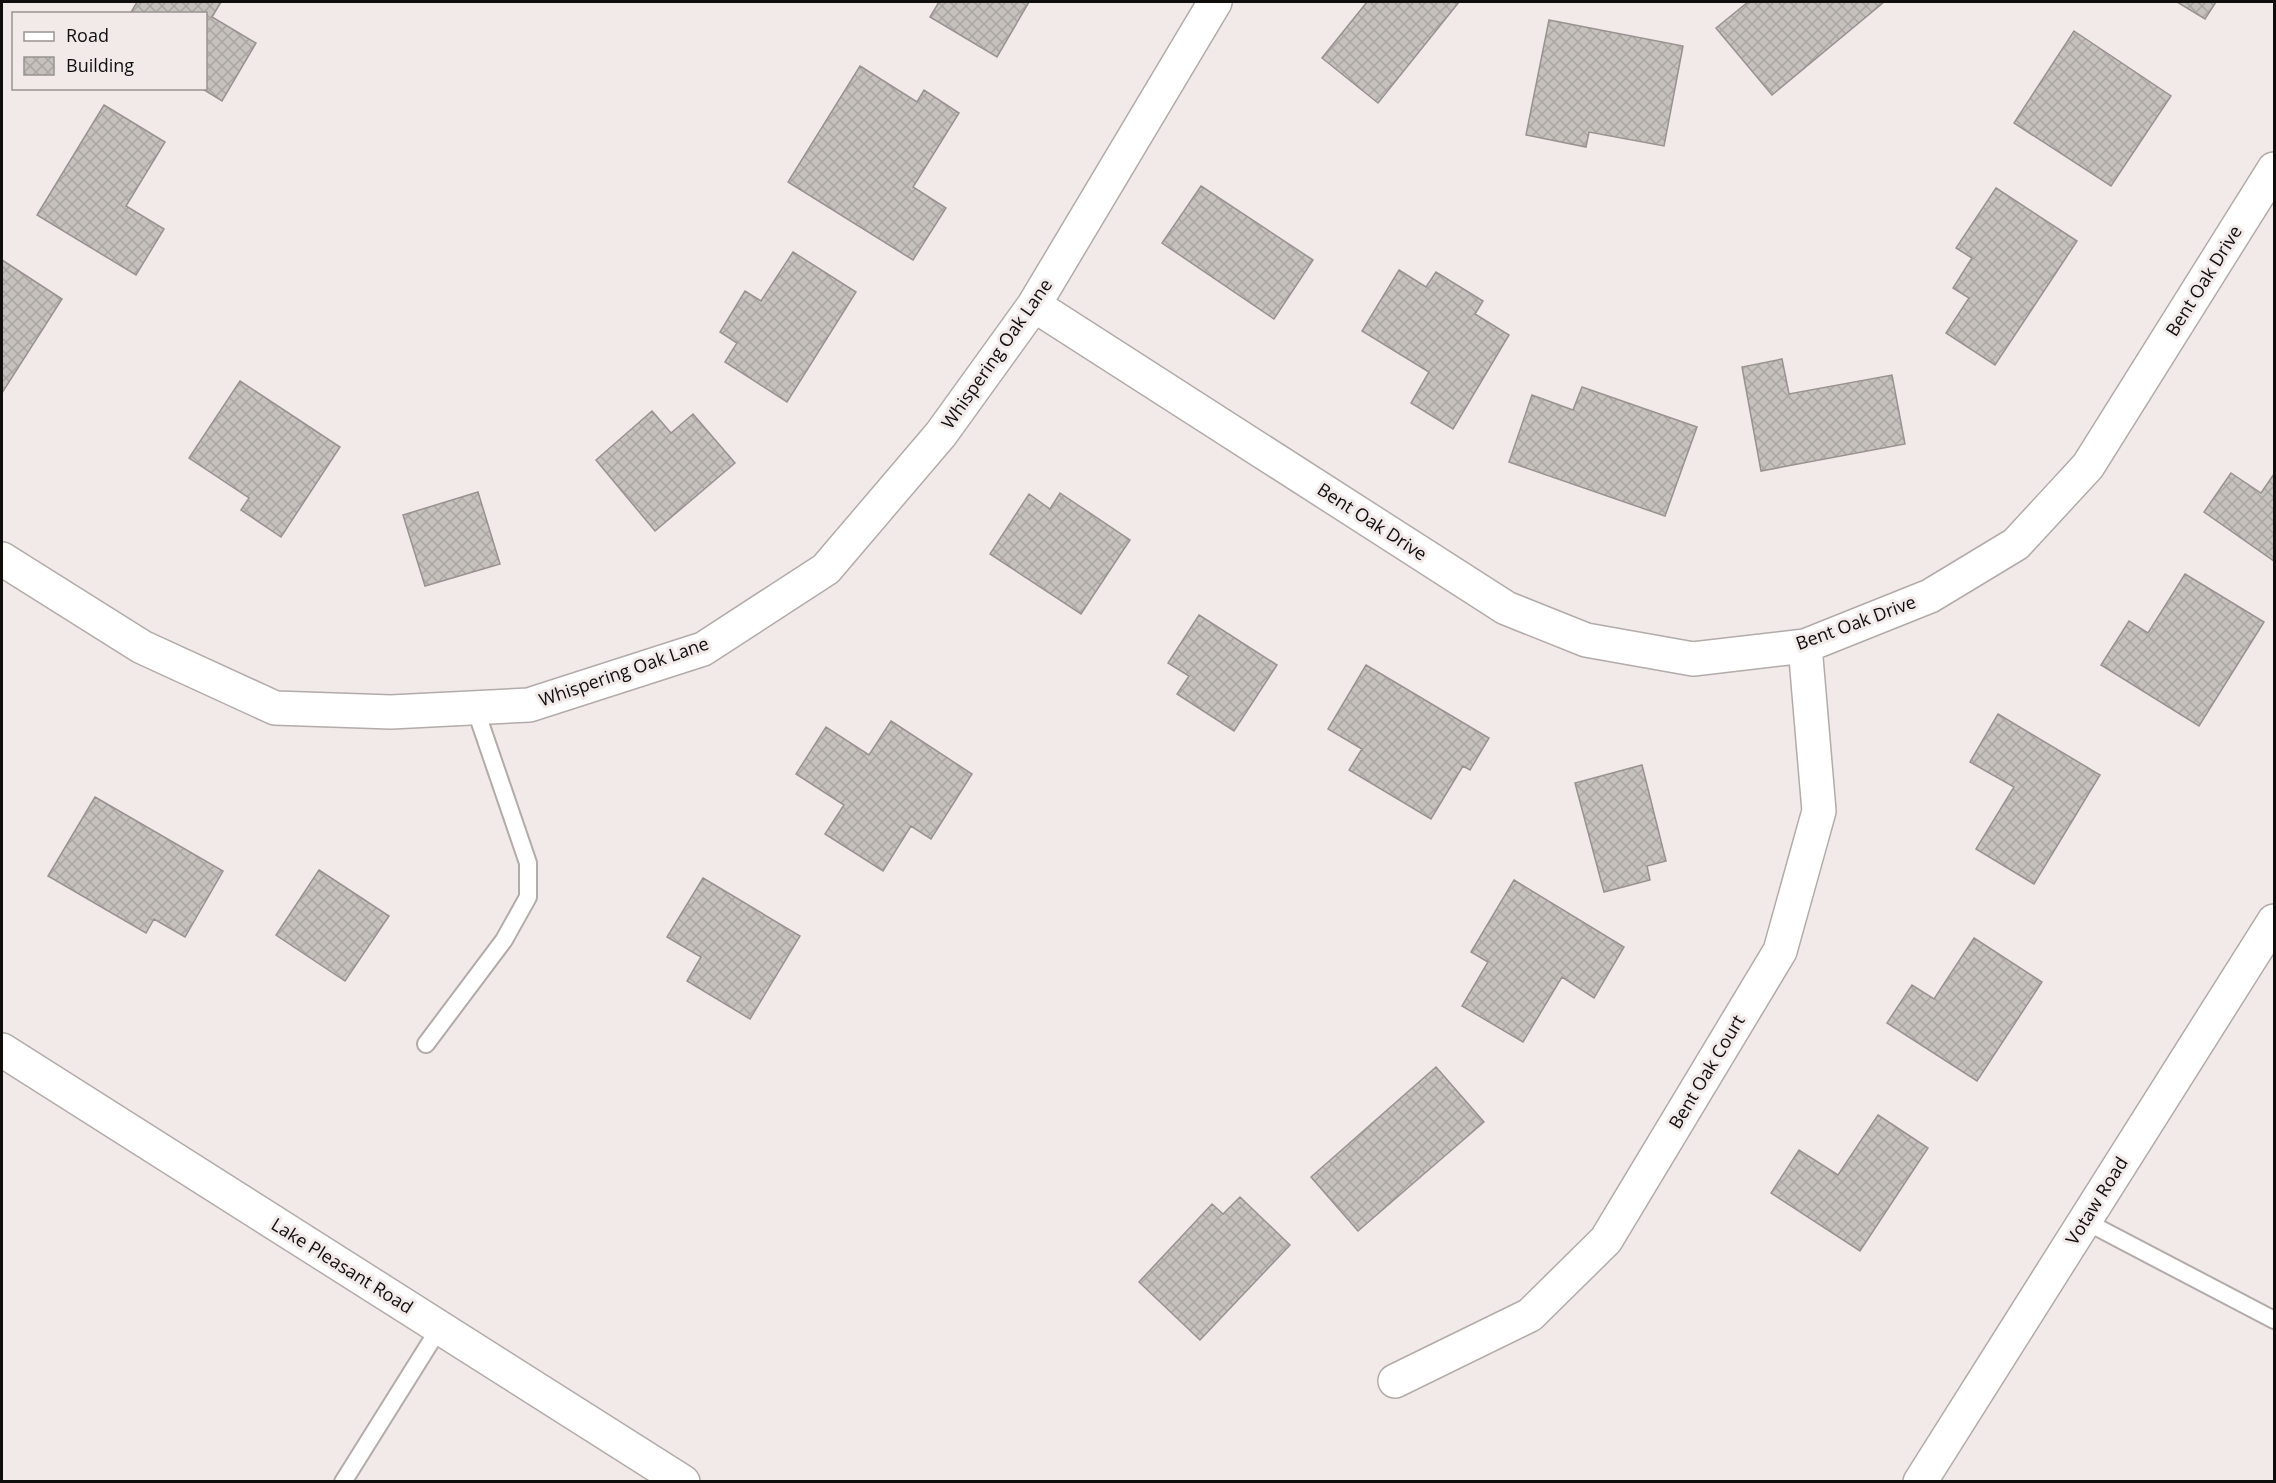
<svg xmlns="http://www.w3.org/2000/svg" width="2276" height="1483" font-family="'Open Sans',sans-serif">
<style>
.building{fill:url(#building-cross-hatch);stroke:#98928f;stroke-width:1.5}
.lines{fill:none;stroke-linecap:round;stroke-linejoin:round}
.service-casing{stroke:#b2aba9;stroke-width:20}
.minor-casing{stroke:#b2aba9;stroke-width:36}
.tertiary-casing{stroke:#b2aba9;stroke-width:36}
.service{stroke:#fff;stroke-width:16}
.minor{stroke:#fff;stroke-width:33}
.tertiary{stroke:#fff;stroke-width:33}
.labels{text-anchor:middle;stroke-width:6;stroke-linejoin:round;paint-order:stroke}
.street-label{font-size:18px;fill:#100d0d;stroke:#f2eae9}
</style>
<defs>
<pattern id="building-cross-hatch" width="8" height="8" patternUnits="userSpaceOnUse" patternTransform="scale(1.5)"><rect width="8" height="8" fill="#c6c1bd"/><path d="M0 0l8 8M0 8l8-8" fill="none" stroke="#a9a5a1"/></pattern>
</defs>
<rect width="100%" height="100%" fill="#f2eae9"/>
<!-- building -->
<path class="building" d="M137,2H221L212,17L256,43L222,101L201,88H206V14H130Z
M939,2H1029L997,57L930,17Z
M1367,2H1459L1378,103L1322,58Z
M1748,2H1884L1772,95L1716,28Z
M2177,2H2216L2205,19Z
M1549,20L1683,46L1664,146L1589,132L1586,147L1526,135Z
M2074,31L2171,96L2111,186L2014,123Z
M860,66L917,102L924,90L959,113L913,187L946,208L913,260L788,182Z
M104,105L165,142L126,206L164,229L136,275L37,215Z
M1201,186L1313,260L1274,319L1162,243Z
M1996,188L2077,241L1995,365L1946,333L1969,298L1953,288L1972,258L1956,248Z
M793,252L856,292L787,402L725,362L737,343L720,332L745,291L761,301Z
M2,260L62,299L2,393Z
M1399,270L1426,287L1436,272L1483,301L1475,314L1509,335L1453,429L1411,403L1429,372L1362,331Z
M1782,359L1789,394L1892,375L1905,444L1761,471L1742,367Z
M240,381L340,447L281,537L241,510L249,498L189,458Z
M1582,387L1697,427L1665,516L1509,462L1532,395L1573,410Z
M652,411L671,433L693,414L735,463L655,531L596,460Z
M2231,473L2261,493L2274,474V561L2204,512Z
M478,492L500,564L425,586L403,515Z
M1060,493L1130,540L1081,614L990,554L1029,494L1050,509Z
M2185,574L2264,622L2199,726L2101,665L2129,621L2148,633Z
M1199,615L1277,665L1234,731L1177,694L1189,676L1168,663Z
M1366,665L1489,738L1470,770L1463,766L1431,819L1349,770L1362,749L1328,729Z
M1998,714L2100,775L2034,884L1976,849L2014,787L1970,762Z
M891,721L972,774L931,839L911,826L883,871L825,834L844,805L796,774L826,727L869,755Z
M1642,765L1666,861L1647,866L1650,880L1604,892L1575,783Z
M95,797L223,871L185,937L154,919L146,933L48,876Z
M319,870L389,916L345,981L276,935Z
M703,878L800,936L750,1019L687,981L701,957L667,937Z
M1514,880L1624,947L1594,998L1562,977L1523,1042L1462,1006L1488,962L1471,952Z
M1974,938L2042,982L1977,1081L1887,1023L1912,985L1934,999Z
M1436,1067L1484,1122L1358,1231L1311,1177Z
M1878,1115L1928,1148L1860,1251L1771,1193L1799,1150L1838,1175Z
M1240,1197L1290,1245L1200,1340L1139,1282L1212,1204L1223,1214Z"/>
<g class="lines">
<defs>
<path id="service" d="M426,1044L504,940L528,897V863L475,708
M2085,1221L2274,1320
M343,1482L440,1327"/>
<path id="minor" d="M1034,305L1506,608L1586,640L1693,659L1805,646L1930,596L2016,544L2088,466L2274,169
M2,559L142,647L275,708L391,712L529,705L703,649L826,569L941,434L1034,305L1215,2
M1395,1381L1530,1315L1606,1240L1780,951L1819,811L1805,646"/>
<path id="tertiary" d="M2,1050L683,1482
M1920,1482L2274,921"/>
</defs>
<!-- service casing -->
<use href="#service" class="service-casing"/>
<!-- minor casing -->
<use href="#minor" class="minor-casing"/>
<!-- tertiary casing -->
<use href="#tertiary" class="tertiary-casing"/>
<!-- service -->
<use href="#service" class="service"/>
<!-- minor -->
<use href="#minor" class="minor"/>
<!-- tertiary -->
<use href="#tertiary" class="tertiary"/>
</g>
<g class="labels">
<!-- street labels -->
<g class="street-label">
<text transform="translate(2204 281) rotate(-58)" y="6">Bent Oak Drive</text>
<text transform="translate(997 354) rotate(-55)" y="6">Whispering Oak Lane</text>
<text transform="translate(1372 522) rotate(33)" y="6">Bent Oak Drive</text>
<text transform="translate(1856 623) rotate(-20)" y="6">Bent Oak Drive</text>
<text transform="translate(624 672) rotate(-19)" y="6">Whispering Oak Lane</text>
<text transform="translate(1707 1072) rotate(-59)" y="6">Bent Oak Court</text>
<text transform="translate(2097 1201) rotate(-58)" y="6">Votaw Road</text>
<text transform="translate(342 1266) rotate(32)" y="6">Lake Pleasant Road</text>
</g>
</g>
<!-- border -->
<rect width="2276" height="1483" fill="none" stroke="#100d0d" stroke-width="6"/>
<!-- legend -->
<rect x="12" y="12" width="195" height="78" fill="#f2eae9" stroke="#989291" stroke-width="1.5"/>
<rect x="24" y="32" width="30" height="9" fill="#ffffff" stroke="#989291" stroke-width="1.5"/>
<text x="66" y="42" font-size="18" fill="#100d0d">Road</text>
<rect x="24" y="57" width="30" height="18" fill="url(#building-cross-hatch)" stroke="#989291" stroke-width="1.5"/>
<text x="66" y="72" font-size="18" fill="#100d0d">Building</text>
</svg>
